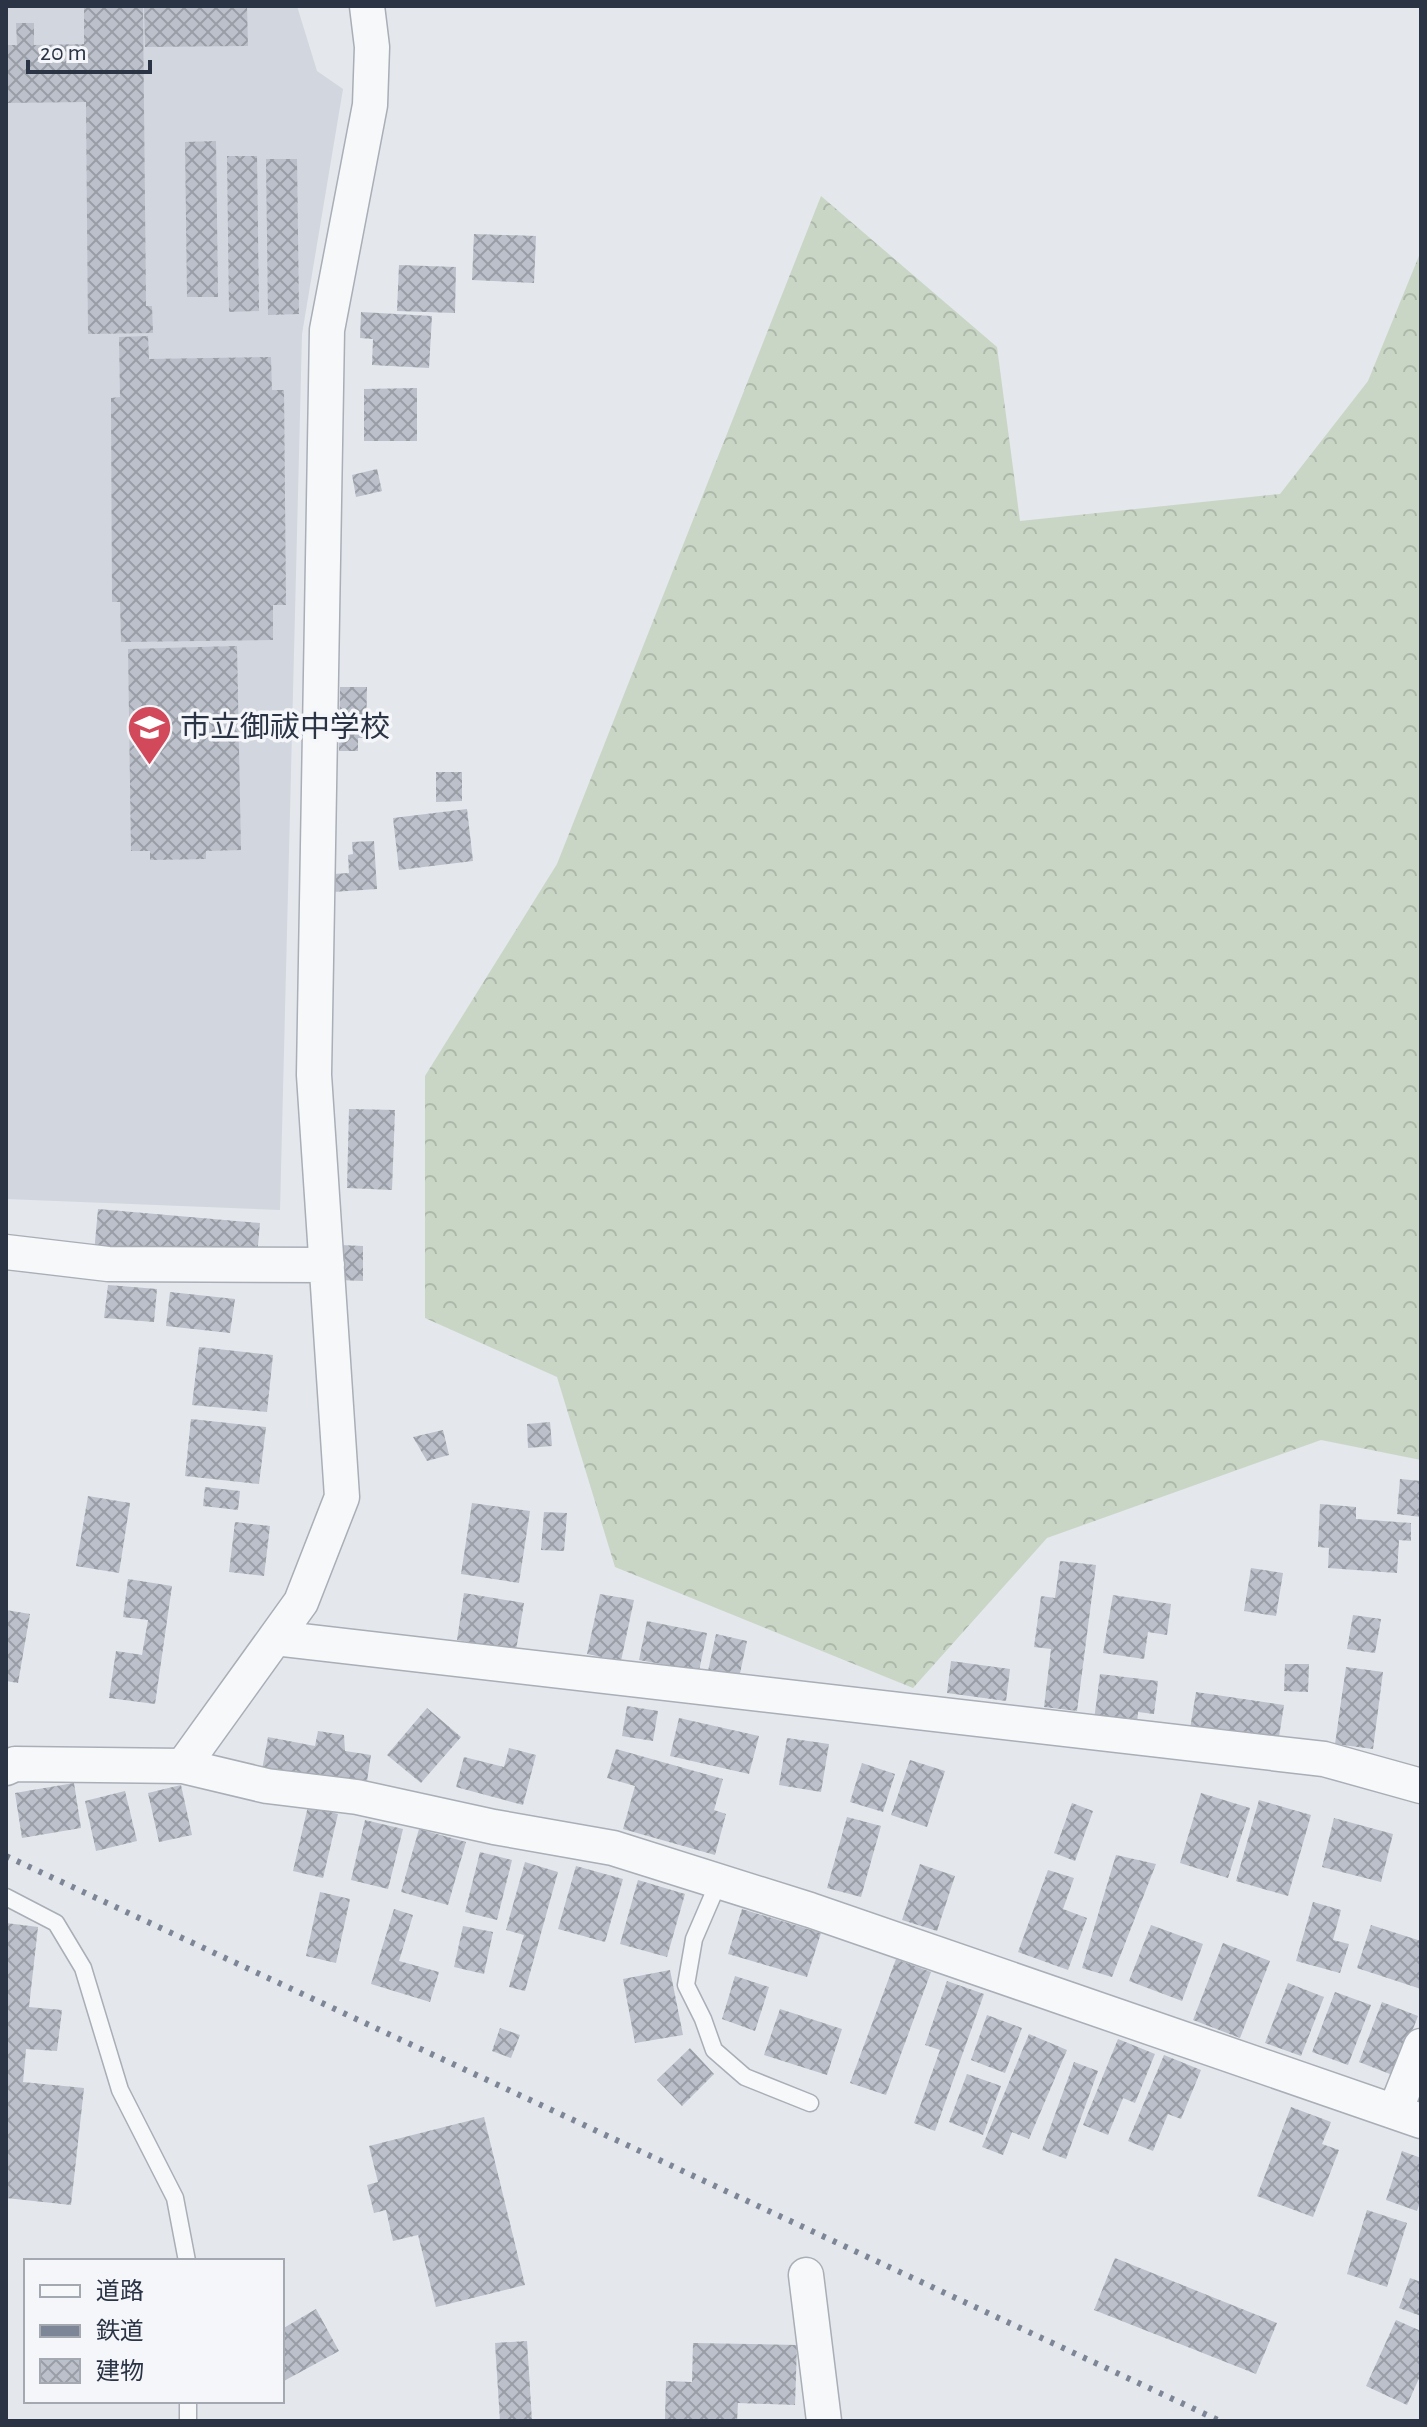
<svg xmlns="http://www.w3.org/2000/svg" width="1427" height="2427" font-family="'Alegreya Sans','Noto Sans JP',sans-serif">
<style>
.built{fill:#d2d6de}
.forest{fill:url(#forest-crowns)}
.building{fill:url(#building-cross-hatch)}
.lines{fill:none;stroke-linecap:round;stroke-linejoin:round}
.service-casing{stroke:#a9aeb7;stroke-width:19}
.minor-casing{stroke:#a9aeb7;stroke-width:37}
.service{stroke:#f7f8fa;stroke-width:16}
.minor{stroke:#f7f8fa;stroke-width:34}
.rail{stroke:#7d8696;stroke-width:6;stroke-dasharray:4 8;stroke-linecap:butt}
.labels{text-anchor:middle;stroke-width:7;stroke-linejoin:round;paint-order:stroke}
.poi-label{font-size:30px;fill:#2b3445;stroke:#f4f6f9;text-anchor:start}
</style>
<defs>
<pattern id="forest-crowns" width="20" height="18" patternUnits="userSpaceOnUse" patternTransform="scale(2)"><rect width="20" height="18" fill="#c9d6c5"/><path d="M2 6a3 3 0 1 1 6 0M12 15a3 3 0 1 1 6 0" fill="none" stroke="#adb8ab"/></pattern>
<pattern id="building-cross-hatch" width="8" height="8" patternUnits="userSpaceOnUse" patternTransform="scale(2)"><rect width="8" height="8" fill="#bbc0ca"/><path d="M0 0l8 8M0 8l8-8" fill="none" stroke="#989da6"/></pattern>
</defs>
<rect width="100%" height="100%" fill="#e4e7ec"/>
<!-- built -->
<path class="built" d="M6,6H297L317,71L343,89L302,334L280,1210L6,1199Z"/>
<!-- forest -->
<path class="forest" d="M821,196L997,347L1020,521L1280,494L1368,381L1421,251V1460L1321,1440L1047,1538L913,1688L615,1567L557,1377L425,1318V1076L557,864Z"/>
<!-- building -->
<path class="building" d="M84,6H143L146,306H152L153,333L88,334L86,102L6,103V45H17L16,23H34V45L84,44Z
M144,6H247L248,46L145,47Z
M216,141L218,297H187L185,142Z
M227,156H257L259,311L229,312Z
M266,159H297L299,314L268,315Z
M474,234L536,236L534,283L472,280Z
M399,265L456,267L455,313L397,311Z
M361,312L432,316L429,368L372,365L373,339L360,338Z
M148,336L149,359L271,357L272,390H284L286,605H273V640L121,642L120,602H112L111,398L120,397L119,337Z
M417,388V441H364V389Z
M377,469L382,491L356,497L352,475Z
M237,646L241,850L206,851V859L150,860V851H131L128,649Z
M340,687H367L366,738H358V751H339Z
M436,772H462V801L436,802Z
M467,809L473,861L399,870L393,818Z
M374,841L377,889L333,892V874L349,873L348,855L353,854L352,842Z
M349,1109L395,1110L392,1190L347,1188Z
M98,1209L260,1223L256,1267L94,1253Z
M340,1245L363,1246V1281L339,1280Z
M108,1285L157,1289L154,1322L104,1318Z
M170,1292L235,1299L230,1333L166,1326Z
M199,1347L273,1355L267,1412L192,1405Z
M191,1419L266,1427L259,1484L185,1476Z
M550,1422L552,1446L528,1448L527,1424Z
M443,1430L449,1455L427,1461L413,1437Z
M1400,1479L1421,1481V1517L1397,1514Z
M205,1487L240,1491L238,1510L203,1506Z
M88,1496L130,1503L119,1573L76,1566Z
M472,1503L530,1511L519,1583L461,1574Z
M1320,1504L1356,1507V1519L1411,1523V1541L1399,1540L1397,1573L1328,1568L1329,1548L1318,1547Z
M544,1512L567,1513L564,1551L541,1550Z
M235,1522L270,1526L264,1576L229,1572Z
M1060,1561L1096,1565L1077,1711L1044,1707L1051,1649L1034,1647L1041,1596L1055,1598Z
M1251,1568L1283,1573L1276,1616L1244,1611Z
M128,1579L172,1586L155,1704L109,1698L116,1651L142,1655L148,1620L123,1617Z
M464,1593L524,1603L516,1650L457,1640Z
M600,1594L634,1600L621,1661L587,1654Z
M1113,1595L1171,1604L1167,1635L1148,1632L1144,1659L1103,1653Z
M6,1610L30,1614L18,1683L6,1681Z
M1353,1615L1381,1619L1375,1653L1347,1649Z
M647,1621L707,1633L699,1671L639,1660Z
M716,1634L747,1641L739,1678L708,1671Z
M951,1661L1010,1669L1006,1701L947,1693Z
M1285,1664H1309L1308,1692L1284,1691Z
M1346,1667L1383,1672L1373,1749L1335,1744Z
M1100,1674L1158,1681L1154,1714L1138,1712L1137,1724L1094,1720Z
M1196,1692L1284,1705L1278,1743L1190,1729Z
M627,1706L658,1711L653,1741L622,1736Z
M427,1708L461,1737L421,1783L387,1755Z
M679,1718L759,1736L749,1774L670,1756Z
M318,1731L344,1735L345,1751L371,1755L366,1788L262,1770L268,1737L315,1746Z
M787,1738L829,1744L821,1792L779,1785Z
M509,1748L536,1755L523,1805L456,1787L464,1757L504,1767Z
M616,1749L723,1779L714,1810L726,1814L715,1855L623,1829L635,1786L607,1778Z
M910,1760L945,1771L927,1827L891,1815Z
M862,1763L895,1774L883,1812L850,1802Z
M74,1783L81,1828L22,1838L15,1793Z
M181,1785L192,1835L159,1842L148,1793Z
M125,1791L137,1841L96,1851L85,1801Z
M1201,1793L1250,1808L1228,1878L1180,1863Z
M1259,1800L1311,1815L1288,1896L1236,1881Z
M1072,1803L1093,1811L1075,1861L1054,1853Z
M308,1806L338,1814L323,1878L293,1871Z
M847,1817L881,1826L861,1897L827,1888Z
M1334,1818L1393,1834L1381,1882L1322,1867Z
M365,1820L403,1829L388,1889L351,1880Z
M419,1829L466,1842L448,1905L401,1892Z
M480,1852L512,1860L497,1920L465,1912Z
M1116,1855L1156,1864L1112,1977L1082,1968Z
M525,1862L558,1872L525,1991L509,1987L524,1935L506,1930Z
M920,1864L955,1876L937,1931L902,1920Z
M576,1866L623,1879L605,1942L558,1929Z
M1048,1870L1074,1878L1063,1909L1087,1918L1068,1970L1018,1952Z
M638,1880L685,1894L667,1957L620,1944Z
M320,1892L350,1899L336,1963L306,1956Z
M1313,1902L1341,1910L1333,1940L1349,1944L1340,1973L1296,1961Z
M394,1909L413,1915L399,1961L439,1972L430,2002L371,1984Z
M742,1909L821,1933L807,1977L728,1954Z
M6,1923L38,1927L29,2007L62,2010L57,2051L26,2049L23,2082L84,2088L71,2205L6,2198Z
M1151,1925L1203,1944L1182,2001L1129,1981Z
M1371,1925L1421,1941V1989L1357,1968Z
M463,1926L493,1932L484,1974L454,1967Z
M1223,1943L1270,1961L1240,2038L1193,2020Z
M896,1959L931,1972L886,2095L850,2083Z
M670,1970L683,2035L635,2043L623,1979Z
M735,1976L769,1987L755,2031L722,2019Z
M947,1981L984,1994L935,2131L914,2123L940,2050L925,2045Z
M1288,1983L1324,1997L1301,2056L1265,2043Z
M1335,1992L1371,2005L1348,2065L1312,2052Z
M1382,2002L1418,2016L1395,2076L1359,2062Z
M780,2009L842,2029L827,2075L764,2055Z
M987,2015L1022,2028L1005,2073L971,2060Z
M500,2028L520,2035L511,2058L492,2051Z
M1029,2034L1067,2050L1029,2139L1012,2132L1003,2155L982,2147Z
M1118,2039L1155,2054L1135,2103L1123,2098L1108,2135L1083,2125Z
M690,2048L714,2074L682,2106L657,2080Z
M1164,2055L1201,2070L1181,2119L1168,2114L1153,2151L1128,2141Z
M1074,2062L1098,2071L1066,2159L1042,2150Z
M967,2074L1001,2086L983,2135L949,2122Z
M1291,2107L1331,2122L1322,2144L1339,2150L1313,2217L1257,2196Z
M484,2117L525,2285L436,2307L418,2235L393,2241L386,2210L374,2213L367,2185L378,2182L369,2146Z
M1402,2151L1421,2158V2199L1417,2211L1386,2200Z
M1367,2210L1407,2223L1387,2287L1347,2274Z
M1115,2258L1277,2323L1256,2374L1094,2310Z
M1410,2278L1421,2282V2316L1399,2308Z
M316,2309L339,2351L282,2382V2329Z
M1396,2320L1421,2331V2374L1407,2405L1366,2386Z
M527,2341L532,2421H500L495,2343Z
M693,2343L797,2345L795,2405L738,2403L737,2421L665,2420L666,2381L692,2382Z"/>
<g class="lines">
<defs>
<path id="service" d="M719,1881L694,1939L686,1985L703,2019L714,2050L745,2077L810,2103
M6,1897L56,1923L83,1968L120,2090L175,2198L187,2261
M188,2421V2401"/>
<path id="minor" d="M6,1252L108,1264L327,1265
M275,1638L1324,1759L1421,1786
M183,1766L301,1602L342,1497L314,1075L327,330L370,105L372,47L367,6
M6,1768L15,1764L183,1766L267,1786L357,1797L494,1827L613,1848L810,1910L1421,2121
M1395,2111L1421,2046
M806,2275L824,2421"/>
</defs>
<!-- service casing -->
<use href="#service" class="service-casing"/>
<!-- minor casing -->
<use href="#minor" class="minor-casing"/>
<!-- service -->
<use href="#service" class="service"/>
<!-- minor -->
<use href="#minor" class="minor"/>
<!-- rail -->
<path class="rail" d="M6,1856L1220,2421"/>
</g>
<!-- icons -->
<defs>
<symbol id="school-pin" viewBox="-11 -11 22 30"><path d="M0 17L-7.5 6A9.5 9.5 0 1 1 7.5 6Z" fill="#d1495b" stroke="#f4f6f9"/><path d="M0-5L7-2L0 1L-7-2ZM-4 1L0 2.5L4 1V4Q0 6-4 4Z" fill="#fff"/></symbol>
</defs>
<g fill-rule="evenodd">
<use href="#school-pin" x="124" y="702" width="51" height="69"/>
</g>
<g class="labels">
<!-- poi labels -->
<g class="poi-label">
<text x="180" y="737">市立御祓中学校</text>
</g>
</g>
<!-- border -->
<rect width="1427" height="2427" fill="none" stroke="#2b3445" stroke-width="16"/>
<!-- legend -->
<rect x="24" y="2259" width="260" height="144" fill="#f4f6f9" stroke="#a4a8b1" stroke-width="2"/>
<rect x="40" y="2285" width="40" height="12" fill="#f7f8fa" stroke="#a4a8b1" stroke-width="2"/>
<text x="96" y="2299" font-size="24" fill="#2b3445">道路</text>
<rect x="40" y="2325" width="40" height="12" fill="#7d8696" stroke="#a4a8b1" stroke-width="2"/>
<text x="96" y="2339" font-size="24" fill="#2b3445">鉄道</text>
<rect x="40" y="2359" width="40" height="24" fill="url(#building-cross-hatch)" stroke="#a4a8b1" stroke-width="2"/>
<text x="96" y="2379" font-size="24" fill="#2b3445">建物</text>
<!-- scale -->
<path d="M28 60v12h122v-12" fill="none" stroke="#2b3445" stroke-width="4"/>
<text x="40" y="60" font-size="24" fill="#2b3445" stroke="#f4f6f9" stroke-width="6" paint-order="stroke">20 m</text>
</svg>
